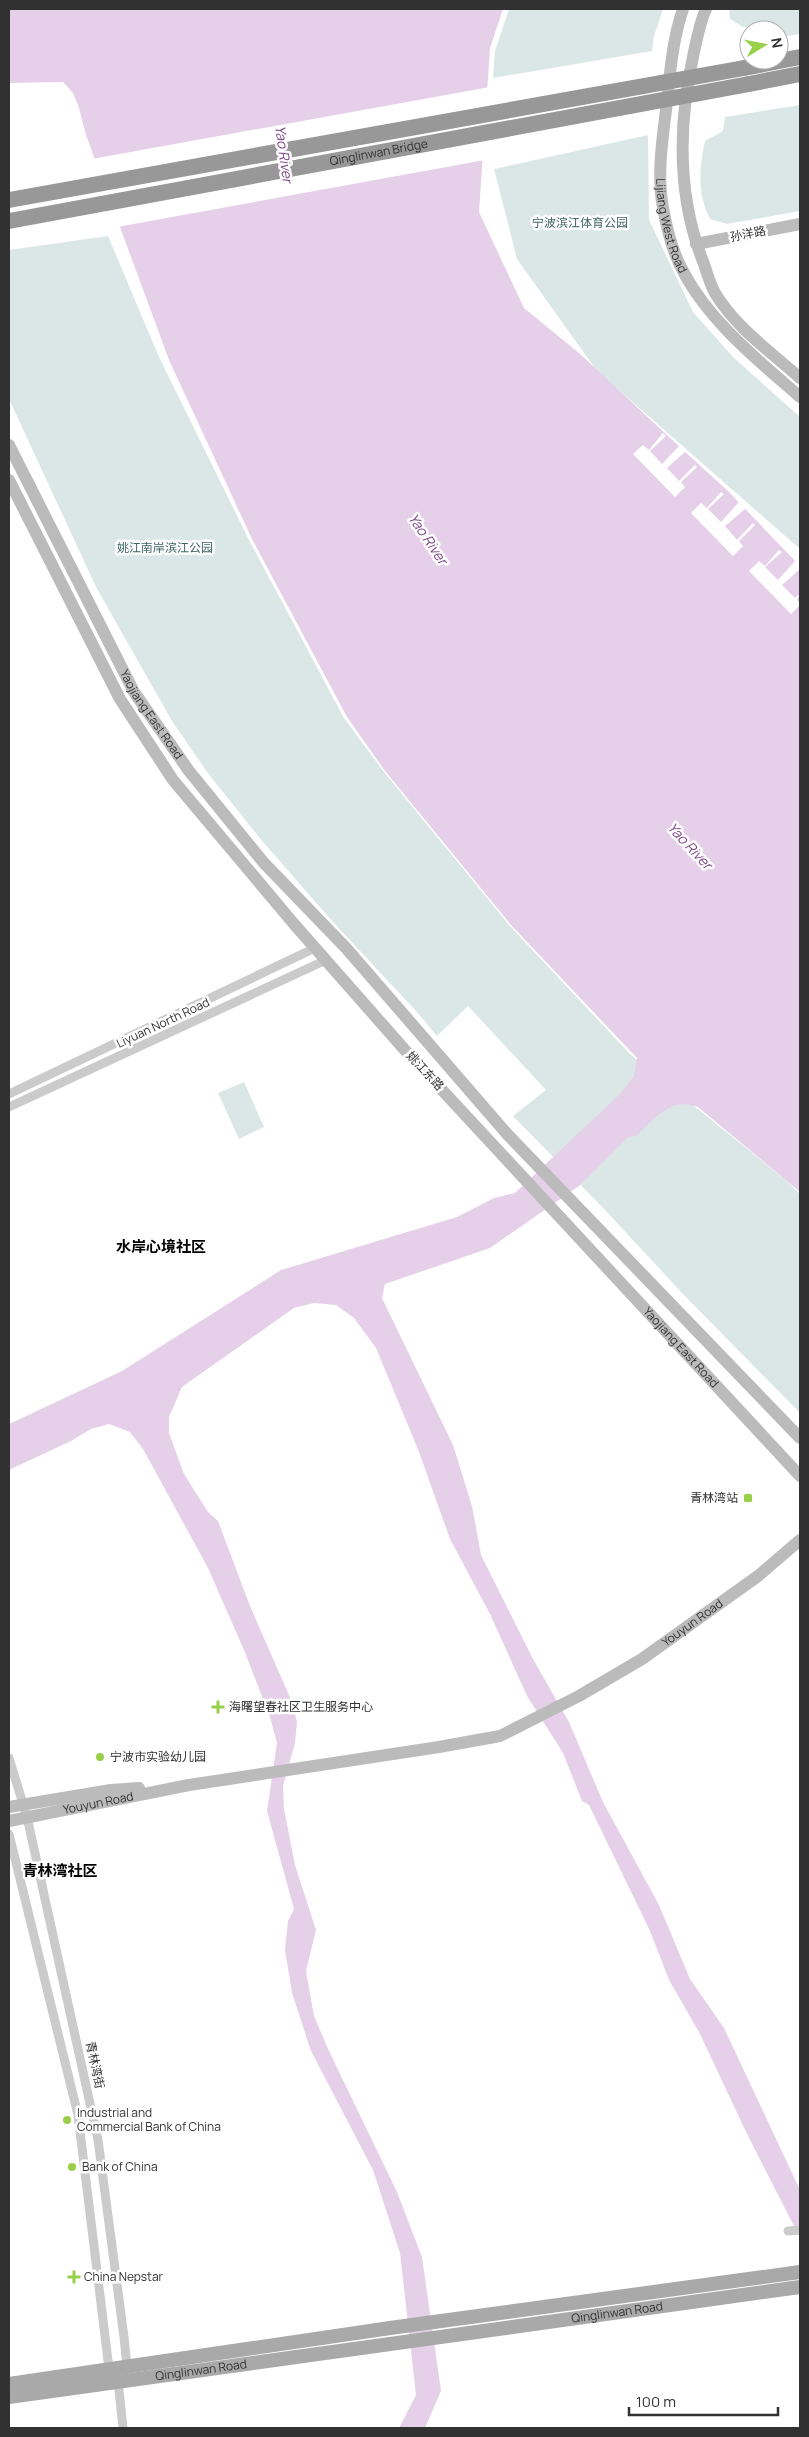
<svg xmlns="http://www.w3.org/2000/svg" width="809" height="2437" font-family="Manrope,'Noto Sans SC',sans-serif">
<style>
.green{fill:#dbe7e6}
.water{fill:#e6d0e9}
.pier{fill:#fff}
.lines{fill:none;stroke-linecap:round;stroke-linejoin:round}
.street{stroke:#cbcbcb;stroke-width:9}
.secondary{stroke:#bbb;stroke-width:12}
.primary{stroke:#a9a9a9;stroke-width:14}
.highway{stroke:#989898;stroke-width:16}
.highway-bridge{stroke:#989898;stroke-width:16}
.poi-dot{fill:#98d04a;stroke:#fff;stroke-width:2}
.labels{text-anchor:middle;stroke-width:5;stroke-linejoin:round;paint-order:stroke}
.street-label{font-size:12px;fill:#313131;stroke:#fff}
.park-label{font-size:12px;fill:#436667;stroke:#fff}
.poi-label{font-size:12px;fill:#313131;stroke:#fff;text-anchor:start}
.water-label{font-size:14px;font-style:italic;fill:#82488a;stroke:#fff}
.quarter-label{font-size:15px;font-weight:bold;fill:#000;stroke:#fff}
</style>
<rect width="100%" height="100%" fill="#fff"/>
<!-- green -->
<path class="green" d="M509,9H663L654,36L652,51L493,78L495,51Z
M729,9H800V34L782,37L779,36V30L743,27L730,19Z
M800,105V211L727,224L710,219C697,193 699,169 705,141L723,131L725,117Z
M648,135L649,220L693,312L733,357L800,417V549L597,371L517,259L494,169Z
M108,236L159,357L249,540L344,718L384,772L510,926L630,1054L788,1182L800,1194V1413L682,1293L605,1210L513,1116L546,1090L468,1006L437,1036L417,1012L333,922L263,842L207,772L172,721L96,587L9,399V250Z
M244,1082L264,1127L239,1139L218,1093Z"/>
<!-- water -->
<path class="water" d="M9,9H503L490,48L479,212L524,308L579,353L682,449L728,491L800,566V1192L698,1107C670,1096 655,1119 636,1136L628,1137L579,1186L490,1248L385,1284L382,1298L453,1445L472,1506L481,1555L533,1659L569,1722L603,1802L659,1905L690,1979L724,2028L800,2190V2238L746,2132L700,2034L669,1980L650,1931L589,1805L582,1801L563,1753L527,1696L490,1614L450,1539L419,1452L376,1348L354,1318L336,1305L314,1303L294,1308L182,1387L169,1417V1433L184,1474L208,1512L218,1521L250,1606L292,1702L297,1722L295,1743L283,1786L284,1809L295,1865L316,1930L306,1971L314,2016L329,2051L397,2192L422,2257L441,2391L425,2428H399L416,2395L400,2253L373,2170L311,2051L292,1993L285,1950L288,1921L294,1909L267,1811L277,1743L270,1717L244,1650L208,1568L143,1449L130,1432L109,1424L91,1429L71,1441L9,1470V1424L122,1371L281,1270L457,1217L494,1198L515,1193L622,1092L634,1076L637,1058L511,925L385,771L347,717L252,539L169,360L86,135L79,108L73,93L63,82L9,83Z"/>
<!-- pier -->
<path class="pier" d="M490,87L485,160L117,227L92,159Z
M663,433L666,436L650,451L662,464L681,444L687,450L667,468L679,481L695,465L697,467L681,482L685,487L675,497L633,454L643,445L649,450Z
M721,492L724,494L708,509L721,522L739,502L745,509L725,526L737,540L753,523L755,525L739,541L743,546L733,556L691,513L701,503L707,508Z
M779,550L782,552L765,567L778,580L796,560L800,564V569L782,585L795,598L800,594L797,599L800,605L791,614L749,571L759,561L765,566Z"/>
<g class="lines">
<!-- street -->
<path class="street" d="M9,1094L315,948
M9,1107L326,960
M9,1758L27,1817L98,2140L124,2337L127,2366L125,2370
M9,1834L78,2115L109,2369L118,2381L123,2428
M788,2231L800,2230"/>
<!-- secondary -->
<g class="secondary">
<path id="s1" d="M683,9C672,41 670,75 666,110C662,142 657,176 663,208C667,230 673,254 684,273C710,322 759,361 800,397"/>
<path d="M706,9C700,22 697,38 694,52C678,123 677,197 704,264C707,273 710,284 715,293C735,327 771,352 800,378"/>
<path d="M696,244L800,224"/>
<path id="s2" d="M9,445L134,692L189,771L264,863L346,948L508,1135L800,1438"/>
<path id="s3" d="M9,480L120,699L173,780L294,924L404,1049L800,1476"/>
<path d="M9,1807L111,1790L139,1788"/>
<path id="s4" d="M9,1821L189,1785L439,1747L500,1736L579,1696L642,1659L758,1576L800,1540"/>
</g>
<!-- primary -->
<g class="primary">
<path d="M9,2384L390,2328L800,2272"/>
<path id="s5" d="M9,2397L800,2287"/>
</g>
<!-- highway -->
<path class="highway" d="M744,68L800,57
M749,84L800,74"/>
<!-- highway-bridge -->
<g class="highway-bridge">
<path d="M9,200L744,68"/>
<path id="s6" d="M9,221L749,84"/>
</g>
</g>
<!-- markers -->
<g class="poi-dot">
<rect x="743" y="1493" width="10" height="10" rx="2.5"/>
<path d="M215.5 1699.5h5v5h5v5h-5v5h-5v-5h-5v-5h5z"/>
<circle cx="100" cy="1757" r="5"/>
<circle cx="67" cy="2120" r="5"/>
<circle cx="72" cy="2167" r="5"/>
<path d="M71.5 2269.5h5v5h5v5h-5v5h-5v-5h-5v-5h5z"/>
</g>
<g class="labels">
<!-- street labels -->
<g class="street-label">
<text dy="4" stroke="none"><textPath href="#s6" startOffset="376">Qinglinwan Bridge</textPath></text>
<text dy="4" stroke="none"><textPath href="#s1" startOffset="220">Lijiang West Road</textPath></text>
<text transform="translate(748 234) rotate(-11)" y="4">孙洋路</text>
<text dy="4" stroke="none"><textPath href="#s2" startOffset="305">Yaojiang East Road</textPath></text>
<text transform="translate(163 1023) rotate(-25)" y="4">Liyuan North Road</text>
<text transform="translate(425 1071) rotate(47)" y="4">姚江东路</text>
<text dy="4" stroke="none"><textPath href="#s3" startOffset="1104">Yaojiang East Road</textPath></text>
<text dy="4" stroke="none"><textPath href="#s4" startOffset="722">Youyun Road</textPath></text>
<text dy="4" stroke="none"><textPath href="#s4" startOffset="91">Youyun Road</textPath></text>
<text transform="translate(95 2065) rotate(78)" y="4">青林湾街</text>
<text dy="4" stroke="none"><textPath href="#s5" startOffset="614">Qinglinwan Road</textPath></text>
<text dy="4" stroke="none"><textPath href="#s5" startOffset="194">Qinglinwan Road</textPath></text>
</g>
<!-- park labels -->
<g class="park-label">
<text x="580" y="227">宁波滨江体育公园</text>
<text x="165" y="552">姚江南岸滨江公园</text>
</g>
<!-- poi labels -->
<g class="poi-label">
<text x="738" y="1502" text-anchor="end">青林湾站</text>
<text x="229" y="1711">海曙望春社区卫生服务中心</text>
<text x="110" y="1761">宁波市实验幼儿园</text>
<text x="77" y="2117">Industrial and<tspan x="77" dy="14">Commercial Bank of China</tspan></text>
<text x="82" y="2171">Bank of China</text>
<text x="84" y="2281">China Nepstar</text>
</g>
<!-- water labels -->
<g class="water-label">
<text transform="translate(284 154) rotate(82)" y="5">Yao River</text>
<text transform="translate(428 539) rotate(56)" y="5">Yao River</text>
<text transform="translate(690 846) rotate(47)" y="5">Yao River</text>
</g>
<!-- quarter labels -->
<g class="quarter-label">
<text x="161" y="1252">水岸心境社区</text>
<text x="60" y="1876">青林湾社区</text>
</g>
</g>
<!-- border -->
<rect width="809" height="2437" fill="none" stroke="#313131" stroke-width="20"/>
<!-- north arrow -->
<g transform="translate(764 45) rotate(80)"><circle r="24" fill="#ffffff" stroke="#adadad"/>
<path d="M0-4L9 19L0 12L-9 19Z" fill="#98d04a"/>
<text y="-8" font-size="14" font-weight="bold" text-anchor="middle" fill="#313131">N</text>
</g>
<!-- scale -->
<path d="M629 2407v8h149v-8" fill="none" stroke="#313131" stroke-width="2.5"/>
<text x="636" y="2407" font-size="15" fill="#313131" stroke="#ffffff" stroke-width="4" paint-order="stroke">100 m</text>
</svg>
